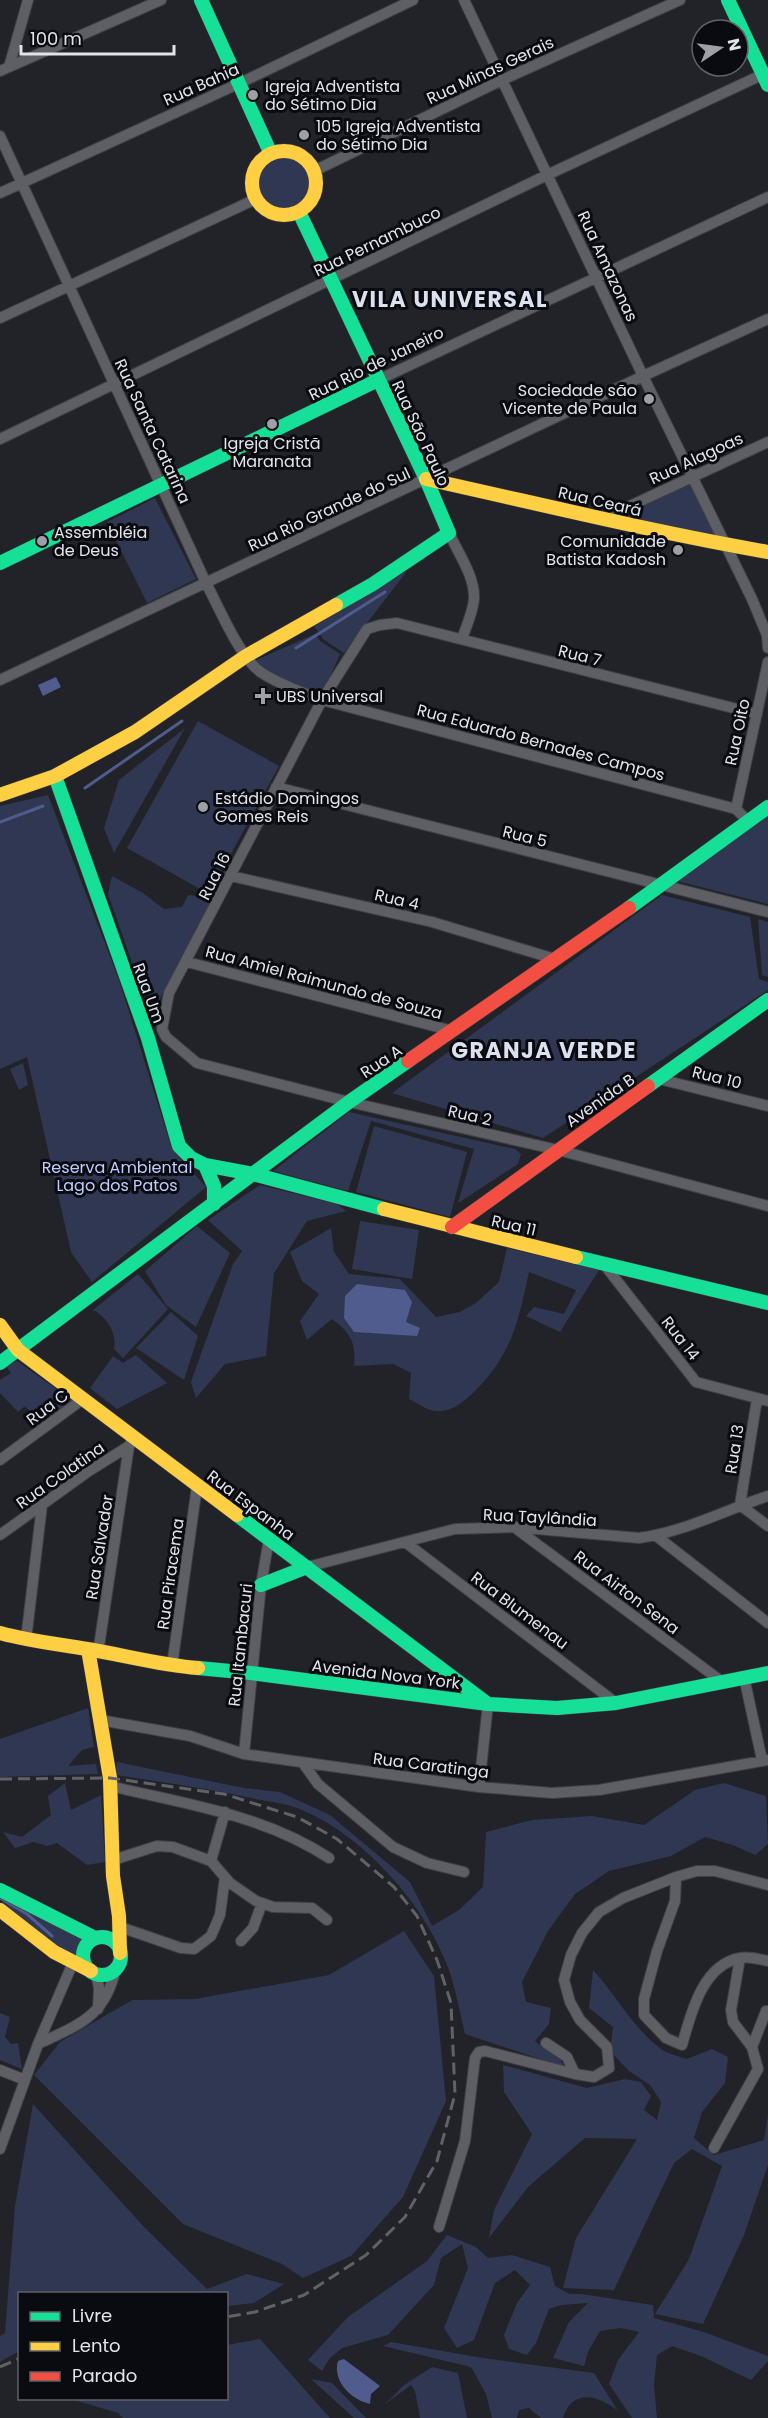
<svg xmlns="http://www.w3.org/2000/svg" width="768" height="2418" font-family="Poppins,sans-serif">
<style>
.green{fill:#2f3752}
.water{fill:#4f5c8d}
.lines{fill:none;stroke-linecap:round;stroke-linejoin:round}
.stream{stroke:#4f5c8d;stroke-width:3}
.street-casing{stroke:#3f4045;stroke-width:12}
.fast-casing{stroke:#3f4045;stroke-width:15}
.slow-casing{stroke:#3f4045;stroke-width:15}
.jam-casing{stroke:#3f4045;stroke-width:15}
.street{stroke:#5e5f64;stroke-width:10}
.fast{stroke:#16e098;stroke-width:14}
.slow{stroke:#ffcf43;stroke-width:14}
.jam{stroke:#f24e42;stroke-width:14}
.rail{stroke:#616266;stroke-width:3;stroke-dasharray:12 6;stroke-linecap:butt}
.poi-dot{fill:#9fa0a7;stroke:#0a0b10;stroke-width:2}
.labels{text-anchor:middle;stroke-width:6;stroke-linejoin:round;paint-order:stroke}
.street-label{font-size:16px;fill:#e2e4ec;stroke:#0a0b10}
.poi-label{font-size:16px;fill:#e2e4ec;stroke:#0a0b10;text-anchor:start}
.park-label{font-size:16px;fill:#becdfd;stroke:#0a0b10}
.district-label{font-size:22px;font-weight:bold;letter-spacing:1.5px;fill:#dce1ef;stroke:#0a0b10}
</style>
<rect width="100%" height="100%" fill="#222328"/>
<!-- green -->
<path class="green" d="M254 184a30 30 0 1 1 60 0a30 30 0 1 1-60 0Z
M692,477L725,545L604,518Z
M155,498L196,579L147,603L107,522Z
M407,571L344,653L324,640L314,626Z
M315,634L320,641L340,654L321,697L266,675L254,661Z
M198,721L279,766L209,894L127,848Z
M185,728L114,853L104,828L119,780Z
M48,795L119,980L172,1149L206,1187L92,1282L71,1252L27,1057L0,1069V806Z
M768,814V904L677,881Z
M230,860L234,861L155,1008L135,971L108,894L112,876L143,893L164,909L182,907L188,895L210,897Z
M662,895L750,917L759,979L768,982V990L543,1138L392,1093Z
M758,919L768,922V977L762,975Z
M23,1063L28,1085L19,1090L10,1069Z
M349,1112L515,1149L521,1154L518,1164L458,1203L474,1149L371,1121L348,1191L273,1171Z
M374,1126L467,1152L450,1217L356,1192Z
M260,1185L337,1204L346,1211L307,1221L274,1273L266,1356L225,1364L196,1398L191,1382L233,1264L242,1251L208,1220Z
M360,1221L419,1230L412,1279L352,1269Z
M197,1226L230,1253L196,1327L166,1305L145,1271Z
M331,1228L334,1252L349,1274L400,1279L436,1317L460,1312L476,1303L499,1282L507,1248L599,1270L560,1332L526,1316L534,1307L564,1314L576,1290L529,1272C518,1323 512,1354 474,1392C462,1403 451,1413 434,1411C426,1410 416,1402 409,1399L411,1373L393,1364L354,1366C356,1343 351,1333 332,1319L307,1340L300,1321L319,1294L302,1281L290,1252Z
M138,1274L168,1309L123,1358L114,1349C117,1333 107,1317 93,1310Z
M171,1312L198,1336L184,1380L136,1348Z
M136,1355L167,1383L117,1409L90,1388L113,1356L123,1363Z
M17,1361L72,1400L41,1426L25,1406L18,1412L0,1393V1380L11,1373L6,1366Z
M88,1708L94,1747L82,1750L68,1766L96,1764L98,1774L0,1777V1739Z
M117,1762L244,1788L280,1792L330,1815L410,1882L432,1926L459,1910L483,1887L486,1832L532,1820L592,1816L644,1825L695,1790L724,1783L766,1796L768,1844L755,1855L733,1845L705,1837L671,1856L609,1871L575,1894L548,1931L522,1982L526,2002L551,2008L549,2024L535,2041L561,2060L564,2067L465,2034C459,2010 455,1983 445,1960C420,1898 355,1827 291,1806C278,1802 264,1801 251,1798C206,1788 161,1782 116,1775Z
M65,1783L71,1810L101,1795L105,1862L87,1865L57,1843L47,1846L33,1842L15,1848L3,1832L22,1837L51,1815L48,1796Z
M6,1898L87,1938L78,1949L77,1961L0,1904Z
M404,1931L434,1976L446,2101L403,2197L351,2256L303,2278L282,2264L183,2224L34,2075L60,2042L132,2000L195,1999L329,1975Z
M593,1970C616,1995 633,2028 661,2049C668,2054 678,2056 687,2059L712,2049L728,2057L725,2083L702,2112L694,2138L714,2155L764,2140L768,2115V2165L744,2235L703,2324L655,2314L689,2259L722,2166L692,2149L674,2163L614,2290L563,2288L576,2238L637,2139L585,2138L528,2187L489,2238L494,2210L532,2134L504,2092L503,2065L587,2088L625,2079L641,2082L651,2096L644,2110L657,2120L661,2102L650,2085L629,2071L610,2051L613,2027L589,2008Z
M0,2013L10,2017L5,2037L11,2044L18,2043L22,2069L0,2060Z
M33,2104L144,2227L207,2289L247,2274L284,2284L254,2303L227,2306L226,2294H20L19,2351L0,2362V2336L5,2333L15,2206Z
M447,2235L476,2247L488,2258L512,2255L550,2267L555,2286L569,2294H581L653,2305L654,2318L704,2332L768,2356V2361L751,2380L701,2356L672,2346L657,2355L654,2385L657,2418H632L609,2384L618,2360L639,2332L621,2328L600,2331L588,2352L584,2366L553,2358L569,2322L588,2303L561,2305L549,2309L536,2343L527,2355L509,2349L504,2335L517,2303L530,2285L515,2270L495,2283L474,2340L457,2348L444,2328L468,2268L462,2244L441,2258L434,2285L388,2335L342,2348L330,2358L322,2371L308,2360L348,2317L427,2261Z
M260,2339L330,2418H123L118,2413L71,2399L226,2398L227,2345Z
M391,2342L483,2358L594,2373L618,2411C599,2395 572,2388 563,2418H541L529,2408L519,2410L517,2418H492L486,2394L471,2367L383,2346Z
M432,2367L458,2373L467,2418H420L415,2391L411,2385L384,2405L404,2385Z
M311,2379L332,2383L366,2418H354Z"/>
<!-- water -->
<path class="water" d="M56,677L61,687L43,696L38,685Z
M357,1284L405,1290L412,1302L406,1322L420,1328L417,1336L354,1332L344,1318L345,1296Z
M344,2359L380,2386L371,2394L370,2404C351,2400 332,2381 338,2361Z"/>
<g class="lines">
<!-- stream -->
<path class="stream" d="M296,648L385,592
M85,788L182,721
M0,822L43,806
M0,1898L27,1914L52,1936"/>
<defs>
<path id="street" d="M464,0L643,376L752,599L767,635L768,648
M9,67L28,0
M0,71L161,0
M0,136L206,583C219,607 240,659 262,673C280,685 302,692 322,700L736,809L748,821
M314,171L502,80L680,0
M0,193L240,83L413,0
M0,318L256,199
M378,380L768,197
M0,439L547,175L768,72
M604,518L768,442
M449,533C458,553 475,576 474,599C473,612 466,627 462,639
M0,680L643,376L768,319
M757,714L397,623L380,625L367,629L322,700L169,993L162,1029L166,1037L197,1063L349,1102L558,1150L768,1206
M276,787L768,912
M736,809L768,662
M231,876L432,922L555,959
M187,962L453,1031
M659,1079L768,1106
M603,1263L696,1382L768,1401
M0,1460L83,1399
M740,1505L757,1399
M740,1505L768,1526
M514,1527L721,1681
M0,1535L89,1471L129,1446L131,1442
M655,1535L768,1623
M405,1542L616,1703
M307,1567L455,1529L514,1527L639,1538C684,1532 725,1510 768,1496
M26,1640L42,1505
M98,1653L129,1446
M172,1666L197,1486
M744,1677L762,1760
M100,1720L190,1736L244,1754L479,1787L552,1793L599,1790L768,1760
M244,1754L261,1585L269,1539
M303,1763L318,1784L393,1847L427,1863L464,1872
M110,1786C185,1804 264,1815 329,1858
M479,1787L488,1704
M113,1860L157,1846L173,1847L211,1861L230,1883L256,1901L273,1907L312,1908L327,1920
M211,1861L225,1812
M676,1877L675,1901L657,1951L644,1999V2015L666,2038L682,2045C691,2014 702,1965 740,1958C749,1956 759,1959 768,1961
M120,1927L181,1948L194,1949L211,1936L220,1915L225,1877
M241,1941L253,1928L262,1903
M96,1973L99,1988L98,2009
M546,2043L567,2057L575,2074L594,2077L609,2068L607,2047L580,2020L570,2002L564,1980L571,1955L582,1933L599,1912L623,1898L676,1877L697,1871H715L768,1885
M38,2044L72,1965
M752,2047L766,2011H768
M0,2070L25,2080
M714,2148L758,2069L752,2047L733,2022L731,2010L740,1958
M0,2149L38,2044C80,2024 105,2017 116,1968
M439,2227L465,2141L475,2058L479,2052L485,2051L575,2074"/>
<path id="fast" d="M201,0L271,154
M728,0L768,85
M299,212L426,479L449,533L373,584L336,605
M0,563L378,380
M55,776L148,1038L179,1146L191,1158L205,1165L253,1174L384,1209
M629,908L768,807
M648,1086L768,1000
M205,1165L214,1186V1204
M576,1257L768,1303
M0,1363L349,1102L408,1061
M237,1515L488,1704
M261,1585L307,1567
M198,1668L251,1673L488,1704L557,1708L616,1703L768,1673
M0,1890L95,1938
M83 1956a19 19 0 1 1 38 0a19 19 0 1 1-38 0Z"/>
<path id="slow" d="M252 183a32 32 0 1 1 64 0a32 32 0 1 1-64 0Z
M426,479C540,504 653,532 768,552
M0,795L55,776L135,732L246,656L336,605
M384,1209L576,1257
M0,1325L18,1350L237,1515
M0,1633C29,1641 58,1644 87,1649C124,1655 160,1665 198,1668
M88,1649L110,1778L113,1876L119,1916L120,1953
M0,1910L54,1952L91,1971"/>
<path id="jam" d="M408,1061L629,908
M452,1227L648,1086"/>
</defs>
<!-- street casing -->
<use href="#street" class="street-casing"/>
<!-- fast casing -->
<use href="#fast" class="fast-casing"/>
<!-- slow casing -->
<use href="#slow" class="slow-casing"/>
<!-- jam casing -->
<use href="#jam" class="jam-casing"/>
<!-- street -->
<use href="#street" class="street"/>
<!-- fast -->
<use href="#fast" class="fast"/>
<!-- slow -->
<use href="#slow" class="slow"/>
<!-- jam -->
<use href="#jam" class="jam"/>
<!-- rail -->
<path class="rail" d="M0,1779L110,1778L224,1794L297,1817L337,1839L394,1887L417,1916L437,1960L451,2003L455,2094L437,2161L405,2217L366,2255L304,2295L255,2312L226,2317
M0,2367L20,2358"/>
</g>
<!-- markers -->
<g class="poi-dot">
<circle cx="253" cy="95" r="6"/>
<circle cx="304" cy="135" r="6"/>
<circle cx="649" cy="399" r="6"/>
<circle cx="272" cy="424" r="6"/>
<circle cx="42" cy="541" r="6"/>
<circle cx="678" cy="550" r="6"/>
<path d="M260 687h6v6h6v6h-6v6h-6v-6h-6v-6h6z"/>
<circle cx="203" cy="807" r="6"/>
</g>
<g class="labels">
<!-- street labels -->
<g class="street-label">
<text transform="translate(490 70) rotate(-25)" y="6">Rua Minas Gerais</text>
<text transform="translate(201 84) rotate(-24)" y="6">Rua Bahia</text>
<text transform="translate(377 241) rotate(-26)" y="6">Rua Pernambuco</text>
<text transform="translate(608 266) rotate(65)" y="6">Rua Amazonas</text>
<text transform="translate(376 363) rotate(-26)" y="6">Rua Rio de Janeiro</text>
<text transform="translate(153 431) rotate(65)" y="6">Rua Santa Catarina</text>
<text transform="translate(421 433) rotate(65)" y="6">Rua São Paulo</text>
<text transform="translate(696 458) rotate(-25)" y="6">Rua Alagoas</text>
<text transform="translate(600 501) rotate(13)" y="6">Rua Ceará</text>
<text transform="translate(329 509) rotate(-25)" y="6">Rua Rio Grande do Sul</text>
<text transform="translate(580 655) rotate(14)" y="6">Rua 7</text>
<text transform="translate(737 732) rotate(-78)" y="6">Rua Oito</text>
<text transform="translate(541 742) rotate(15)" y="6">Rua Eduardo Bernades Campos</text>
<text transform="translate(525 836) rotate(14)" y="6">Rua 5</text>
<text transform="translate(214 876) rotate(-63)" y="6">Rua 16</text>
<text transform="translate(397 899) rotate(13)" y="6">Rua 4</text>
<text transform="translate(324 982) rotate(15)" y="6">Rua Amiel Raimundo de Souza</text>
<text transform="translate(149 993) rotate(70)" y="6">Rua Um</text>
<text transform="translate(381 1061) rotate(-34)" y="6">Rua A</text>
<text transform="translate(717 1077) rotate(14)" y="6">Rua 10</text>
<text transform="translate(600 1100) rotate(-35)" y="6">Avenida B</text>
<text transform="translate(470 1115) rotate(13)" y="6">Rua 2</text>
<text transform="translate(514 1225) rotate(13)" y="6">Rua 11</text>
<text transform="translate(681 1338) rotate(52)" y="6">Rua 14</text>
<text transform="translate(47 1407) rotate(-37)" y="6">Rua C</text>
<text transform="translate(734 1449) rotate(-81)" y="6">Rua 13</text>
<text transform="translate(60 1475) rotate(-35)" y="6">Rua Colatina</text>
<text transform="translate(251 1505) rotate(37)" y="6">Rua Espanha</text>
<text transform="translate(540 1517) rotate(3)" y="6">Rua Taylândia</text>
<text transform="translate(99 1547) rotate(-81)" y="6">Rua Salvador</text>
<text transform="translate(170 1574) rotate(-82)" y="6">Rua Piracema</text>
<text transform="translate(627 1592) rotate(37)" y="6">Rua Airton Sena</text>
<text transform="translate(520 1610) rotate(37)" y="6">Rua Blumenau</text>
<text transform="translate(240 1645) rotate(-84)" y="6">Rua Itambacuri</text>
<text transform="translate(386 1674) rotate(7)" y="6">Avenida Nova York</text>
<text transform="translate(431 1765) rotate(7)" y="6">Rua Caratinga</text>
</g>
<!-- poi labels -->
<g class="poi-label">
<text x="265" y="92">Igreja Adventista<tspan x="265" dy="18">do Sétimo Dia</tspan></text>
<text x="316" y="132">105 Igreja Adventista<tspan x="316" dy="18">do Sétimo Dia</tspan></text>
<text x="637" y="396" text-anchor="end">Sociedade são<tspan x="637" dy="18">Vicente de Paula</tspan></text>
<text x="272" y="449" text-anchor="middle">Igreja Cristã<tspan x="272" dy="18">Maranata</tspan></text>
<text x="54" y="538">Assembléia<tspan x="54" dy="18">de Deus</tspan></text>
<text x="666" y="547" text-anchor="end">Comunidade<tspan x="666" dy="18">Batista Kadosh</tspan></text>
<text x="276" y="702">UBS Universal</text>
<text x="215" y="804">Estádio Domingos<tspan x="215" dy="18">Gomes Reis</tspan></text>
</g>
<!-- park labels -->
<g class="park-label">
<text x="117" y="1173">Reserva Ambiental<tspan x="117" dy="18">Lago dos Patos</tspan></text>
</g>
<!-- district labels -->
<g class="district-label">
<text x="450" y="307">VILA UNIVERSAL</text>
<text x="544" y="1058">GRANJA VERDE</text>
</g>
</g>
<!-- legend -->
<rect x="18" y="2292" width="210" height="108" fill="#0a0b10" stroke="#606268" stroke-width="1.5"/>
<rect x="30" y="2312" width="30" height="9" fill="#16e098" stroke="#606268" stroke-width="1.5"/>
<text x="72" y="2322" font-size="18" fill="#e2e4ec">Livre</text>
<rect x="30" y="2342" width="30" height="9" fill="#ffcf43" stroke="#606268" stroke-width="1.5"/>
<text x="72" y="2352" font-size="18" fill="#e2e4ec">Lento</text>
<rect x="30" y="2372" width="30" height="9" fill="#f24e42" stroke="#606268" stroke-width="1.5"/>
<text x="72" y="2382" font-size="18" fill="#e2e4ec">Parado</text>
<!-- north arrow -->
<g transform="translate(720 48) rotate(77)"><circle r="28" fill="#0a0b10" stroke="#606268" stroke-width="1.5"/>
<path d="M0-4.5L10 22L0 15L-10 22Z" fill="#9fa0a7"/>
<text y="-9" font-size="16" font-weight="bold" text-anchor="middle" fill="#e2e4ec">N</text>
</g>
<!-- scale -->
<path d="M21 45v9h153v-9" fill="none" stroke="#e2e4ec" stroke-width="3"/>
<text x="30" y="45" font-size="18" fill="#e2e4ec" stroke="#0a0b10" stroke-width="4.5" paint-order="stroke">100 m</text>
</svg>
